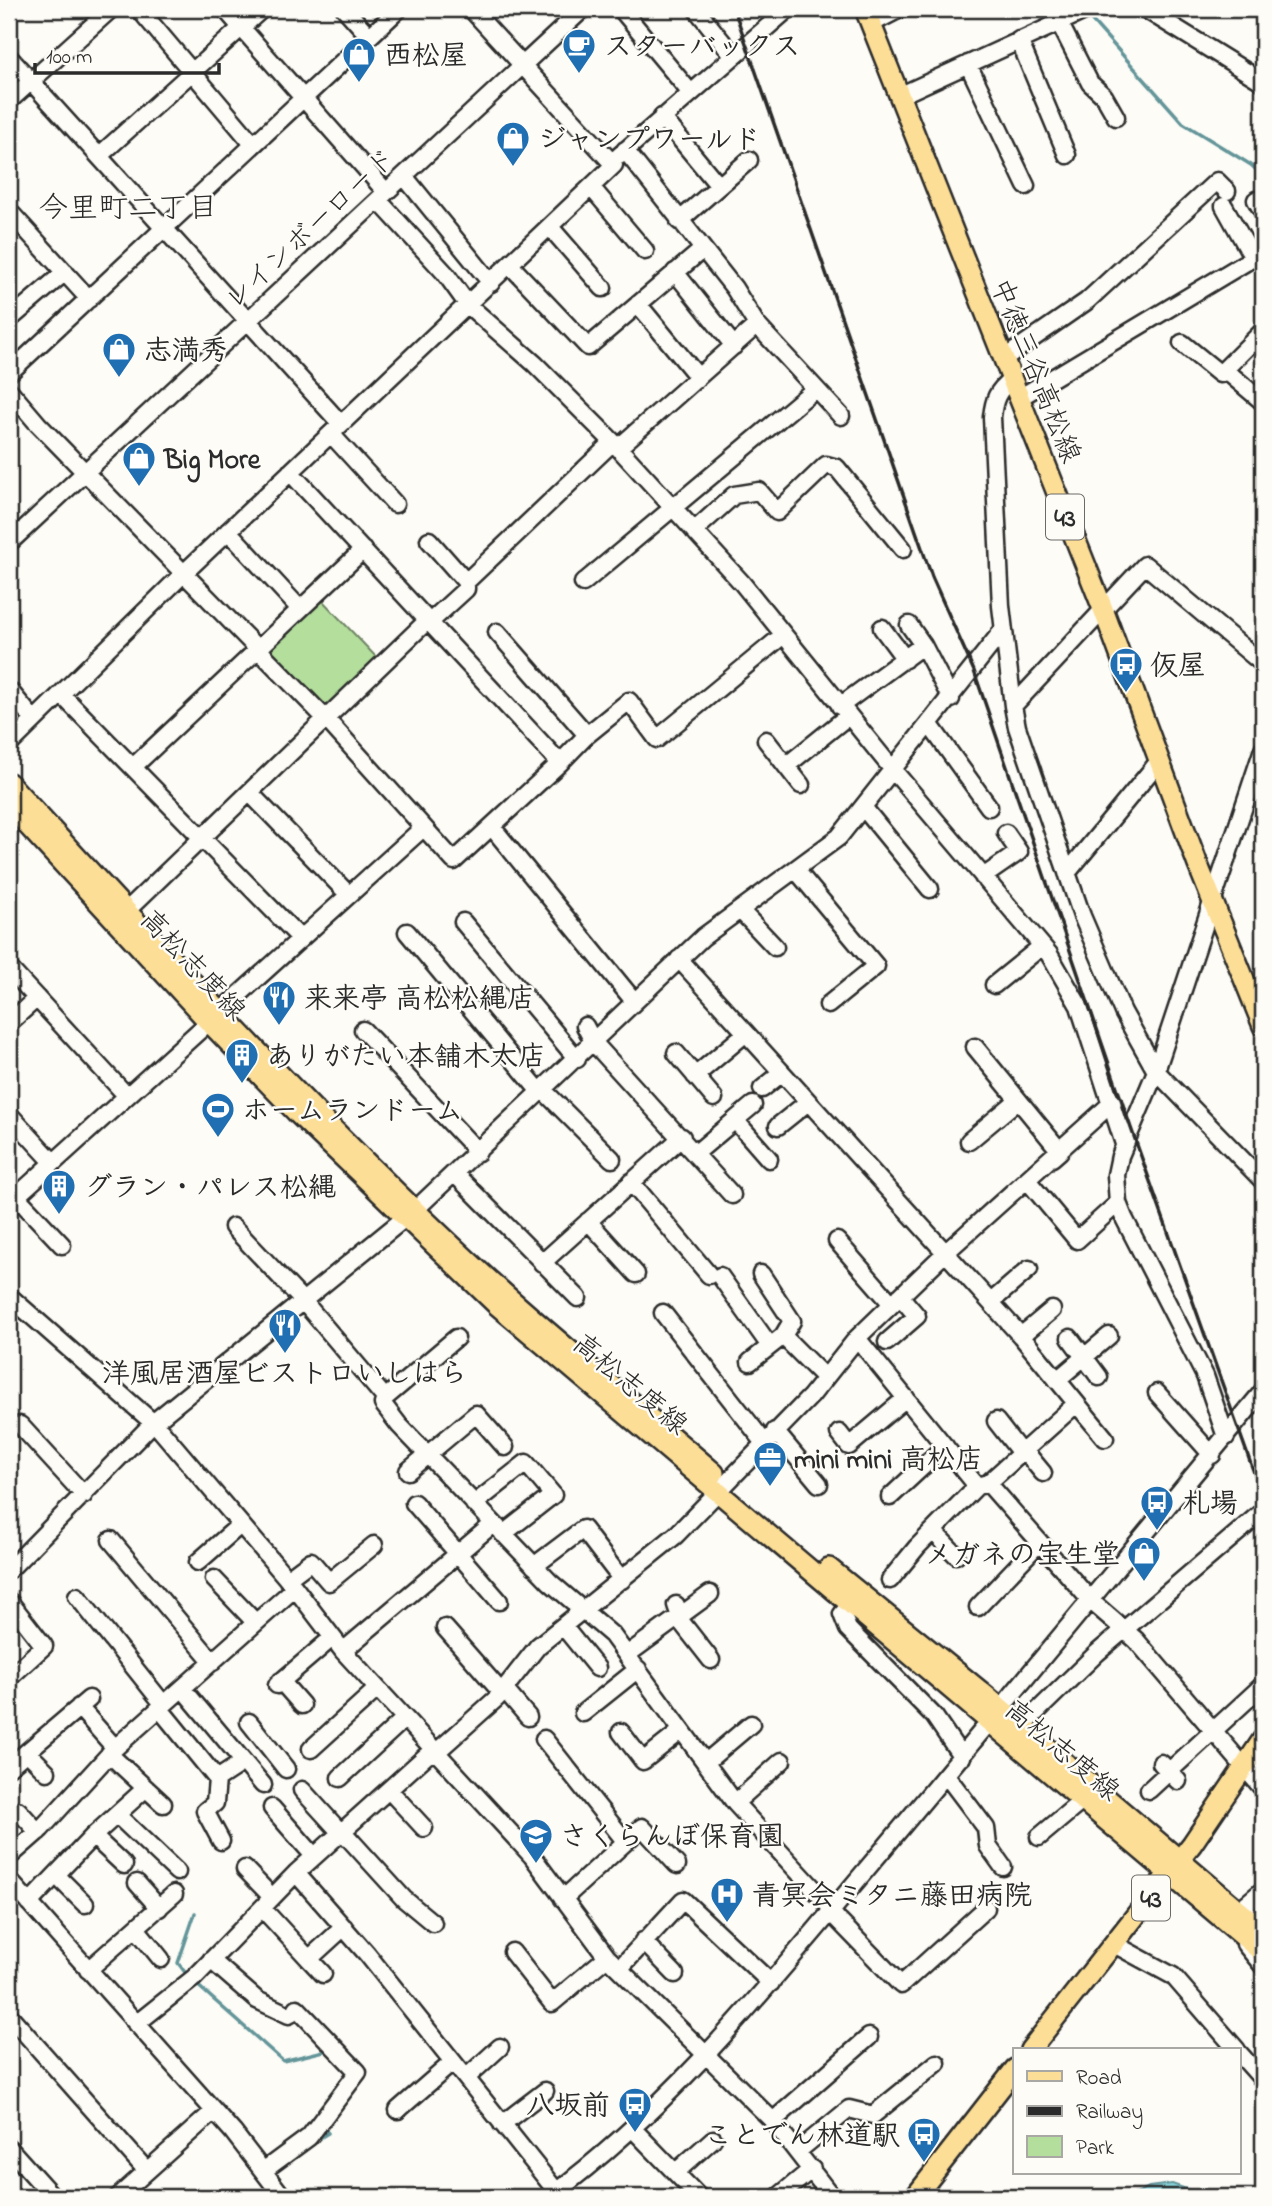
<svg xmlns="http://www.w3.org/2000/svg" width="1272" height="2206" font-family="'Indie Flower','Klee One',sans-serif">
<style>
.green{fill:#b3de9c;stroke:#6f8464;stroke-width:2}
.water{fill:#8adbe2;stroke:#649599;stroke-width:2}
.lines{fill:none;stroke-linecap:round;stroke-linejoin:round}
.stream{stroke:#649599;stroke-width:3.5}
.minor-casing{stroke:#2b2b2b;stroke-width:21}
.major-casing{stroke:#2b2b2b;stroke-width:24}
.minor{stroke:#fdfcf7;stroke-width:16}
.major{stroke:#fcde96;stroke-width:19}
.rail{stroke:#2b2b2b;stroke-width:3.5}
.labels{text-anchor:middle;stroke-width:5;stroke-linejoin:round;paint-order:stroke}
.shield{fill:#fdfcf7;stroke:#6a6a68;stroke-width:2}
.shield-label{font-size:26px;font-weight:bold;fill:#2b2b2b}
.poi-label{font-size:28px;font-weight:bold;fill:#2b2b2b;stroke:#fdfcf7;text-anchor:start}
.street-label{font-size:28px;fill:#2b2b2b;stroke:#fdfcf7}
.neighbourhood-label{font-size:30px;fill:#2b2b2b;stroke:#fdfcf7}
</style>
<rect width="100%" height="100%" fill="#fdfcf7"/>
<filter id="ink" filterUnits="userSpaceOnUse"><feTurbulence type="fractalNoise" baseFrequency=".0143" numOctaves="2"/><feDisplacementMap in="SourceGraphic" scale="14" xChannelSelector="R" yChannelSelector="G"/><feConvolveMatrix kernelMatrix="1 2 1 2 8 2 1 2 1" color-interpolation-filters="sRGB"/></filter>
<g filter="url(#ink)">
<!-- green -->
<path class="green" d="M320,598L378,659L327,707H321L270,654L269,646Z"/>
<!-- water -->
<path class="water" d="M1172,2184L1209,2197H1128L1149,2187Z"/>
<g class="lines">
<!-- stream -->
<path class="stream" d="M1088,16L1183,123L1251,165L1263,176
M187,1975L178,1963L195,1913
M195,1983L283,2061L328,2050
M313,2142L328,2133L323,2128"/>
<defs>
<path id="minor" d="M139,9L253,144
M225,9L386,192
M345,9L369,36
M621,9L690,92
M696,9L733,55
M1145,9L1263,82
M1059,22L1090,83L1104,96L1116,117
M871,24L900,9
M1019,40L1067,155
M9,57L341,424
M968,64L1026,186
M901,95L1089,9
M9,101L111,9
M662,117L719,186
M625,150L734,288L757,325L841,416
M99,156L262,9
M619,156L788,9
M404,176L491,283
M591,187L645,251
M378,200L445,273L468,305L535,364L613,442L742,583L893,770L1049,954L1079,1006L1124,1144
M1256,200L1263,212
M1224,206L1253,258
M9,211L89,299
M679,221L749,160
M550,227L603,288
M510,265L588,347L703,249
M675,272L734,346
M638,304L698,377
M9,320L65,272
M1182,343L1220,374L1263,331
M1003,359L1087,301L1217,181L1227,191
M1225,370L1263,402
M9,373L399,9
M1011,380C997,391 994,399 992,417L1001,606L1013,706L1017,727L1082,916L1123,1012L1156,1071L1263,1181
M9,390L38,424L327,720L454,861L560,763L290,472
M1019,398L1263,252
M331,434L395,504
M618,448L757,325
M228,531L300,609
M694,531L734,495L759,491L777,512L826,465L837,468L903,549
M429,540L466,582V589L430,622
M9,543L583,9
M466,582L613,442
M583,583L815,389
M909,625L923,645
M882,628L905,659
M497,632L587,735
M9,690L34,720
M61,694L301,939
M840,706L923,645L951,699
M1013,706L1145,565L1263,664
M930,725L989,807
M766,740L801,785
M9,745L184,573L614,165L471,9
M560,763L587,735L629,701L657,739L782,636
M786,766L848,716
M133,767L363,550
M250,793L349,895
M863,807L930,889
M492,827L634,1001
M796,870L876,966L828,1005
M1067,873L1159,761
M983,877L1019,852L1006,833
M741,911L775,947
M118,919L428,620
M463,922L577,1059
M407,932L541,1093
M679,959L1021,1336L1105,1438
M9,968L126,1095
M994,985L1042,946
M9,1023L37,998
M585,1026L594,1043L732,1195
M363,1030L478,1152
M975,1047L1060,1151L1052,1158
M676,1053L714,1098
M695,1076L746,1033
M762,1089L782,1073
M544,1091L612,1159
M9,1114L53,1162
M735,1120L753,1105
M778,1126L808,1102
M969,1141L1018,1100
M696,1153L735,1120L769,1159
M455,1174L578,1298
M1028,1181L1077,1240L1118,1203
M631,1182L709,1275
M16,1196L62,1245
M9,1203L423,828
M588,1221L636,1274
M233,1227L304,1302L385,1398L456,1338
M837,1241L892,1304
M542,1263L682,1137
M761,1274L792,1321L783,1336
M720,1276L770,1346
M9,1296L158,1427L295,1588L343,1651L532,1856L607,1957L773,2121L832,2197
M991,1302L1029,1269
M663,1313L764,1442
M1021,1336L1052,1310
M857,1338L977,1486L988,1483
M1070,1338L1099,1377
M887,1342L917,1316L900,1296
M750,1362L783,1336L825,1378
M1057,1380L1109,1336
M1157,1393L1212,1455
M385,1398L383,1404L399,1425L550,1582L612,1635L735,1803L826,1902L837,1919L901,1985L986,1908
M1076,1404L988,1483L1091,1601L1136,1640L1263,1789
M996,1421L1021,1453
M20,1425L84,1495
M775,1431L819,1484
M839,1433L849,1446L906,1398
M1226,1437L1205,1376L1124,1218L1118,1203L1116,1175L1120,1156L1156,1071L1263,749
M1024,1450L1043,1473
M408,1471L476,1414L505,1447
M890,1497L945,1446
M414,1503L499,1601
M474,1504L526,1463L553,1495L503,1534
M933,1531L956,1555
M111,1540L213,1662
M198,1562L240,1525
M534,1566L583,1529L622,1580
M9,1570L154,1422L416,1209L703,937L839,837L1003,630
M214,1579L255,1622
M287,1579L311,1561L329,1582L374,1545
M890,1580L917,1547L977,1486
M77,1596L164,1705
M9,1601L44,1646L9,1678
M851,1604L842,1614L848,1629L934,1716L962,1757
M676,1605L682,1623L711,1660
M978,1607L1038,1544
M563,1626L597,1668
M445,1628L502,1693
M343,1651L493,1524
M628,1654L710,1594
M281,1681L302,1705
M277,1685L332,1638
M183,1689L263,1785
M505,1690L528,1717
M79,1707L115,1748
M160,1709L217,1779L243,1762
M583,1713L638,1669
M249,1722L286,1769
M1022,1726L1097,1653L1263,1511
M621,1732L643,1761L681,1731
M544,1739L625,1841
M311,1749L377,1689
M27,1752L47,1772
M109,1754L163,1804
M706,1762L751,1724
M1161,1763L1178,1781
M9,1767L89,1699
M946,1775L986,1828L988,1846L1003,1867
M340,1778L404,1719
M217,1779L215,1803L205,1811L221,1841
M302,1790L342,1834
M389,1790L424,1828
M1149,1790L1262,1686
M735,1803L782,1761
M272,1808L314,1856
M18,1810L38,1832
M117,1815L177,1872
M344,1833L404,1899L433,1923
M93,1836L124,1865
M1039,1837L1082,1801
M9,1857L41,1829L115,1748L295,1588
M245,1869L272,1897
M296,1873L367,1954L557,2192
M57,1876L85,1904
M9,1880L233,2132L283,2197
M137,1883L159,1908
M563,1899L642,1827L677,1865
M29,1903L93,1836L146,1788
M262,1908L309,1959L344,1927
M1249,1916L1239,1910L1263,1890
M136,1928L161,1959
M643,1941L675,1974
M1114,1944L1173,1976L1237,2050
M1245,1944L1263,1966
M512,1952L552,2003L607,1957
M309,1959L323,1974
M211,1960L257,2000L289,2015
M620,1968L683,1900L771,1983
M88,1970L174,1894
M9,2015L147,2171
M136,2024L195,1977L296,1873L426,1756L441,1748L497,1698L538,1646L676,1535L811,1396L857,1338L945,1253L1113,1102
M1239,2053L1263,2080
M466,2078L500,2047
M398,2110L453,2062
M773,2121L869,2037
M502,2124L545,2091
M632,2128L699,2197
M9,2148L53,2197
M798,2151L849,2109L873,2115L937,2063
M263,2171L309,2137L358,2072L297,2008
M676,2172L713,2139
M118,2197L214,2111
M549,2197C672,2106 767,1987 865,1871C999,1712 1130,1551 1263,1391
M778,2197L812,2169"/>
<path id="major" d="M865,9L1103,609L1198,865L1263,1026
M9,783C161,949 312,1116 478,1270C554,1340 636,1405 714,1473
M9,805L208,1021L296,1112L497,1305L1263,1953
M829,1568L984,1694L1263,1931
M1030,2050L1192,1844L1263,1739
M915,2197L1015,2069"/>
</defs>
<!-- minor casing -->
<use href="#minor" class="minor-casing"/>
<!-- major casing -->
<use href="#major" class="major-casing"/>
<!-- minor -->
<use href="#minor" class="minor"/>
<!-- major -->
<use href="#major" class="major"/>
<!-- rail -->
<path class="rail" d="M734,9L932,577L974,671L1131,1128L1263,1498"/>
</g>
</g>
<!-- icons -->
<defs>
<symbol id="cafe-pin" viewBox="-11 -11 22 30"><path d="M0 17L-7.5 6A9.5 9.5 0 1 1 7.5 6Z" fill="#1f6fb2" stroke="#fdfcf7"/><path d="M-5.5-4.5H6V0H3Q3 3.5 0 3.5H-2.5Q-5.5 3.5-5.5 0ZM3-3.2v2h1.7v-2ZM-6 4.5H4V6H-6Z" fill="#fff"/></symbol>
<symbol id="shop-pin" viewBox="-11 -11 22 30"><path d="M0 17L-7.5 6A9.5 9.5 0 1 1 7.5 6Z" fill="#1f6fb2" stroke="#fdfcf7"/><path d="M-5-2.5h2.3a2.7 3.5 0 0 1 5.4 0H5L5.5 6h-11ZM-1.5-2.5h3a1.5 2.3 0 0 0-3 0Z" fill="#fff"/></symbol>
<symbol id="bus-pin" viewBox="-11 -11 22 30"><path d="M0 17L-7.5 6A9.5 9.5 0 1 1 7.5 6Z" fill="#1f6fb2" stroke="#fdfcf7"/><path d="M-5-6H5V4H4V6H2V4H-2V6H-4V4H-5ZM-3.5-4V0h7V-4ZM-3.5 1.2v1.5H-2V1.2ZM2 1.2v1.5H3.5V1.2Z" fill="#fff"/></symbol>
<symbol id="restaurant-pin" viewBox="-11 -11 22 30"><path d="M0 17L-7.5 6A9.5 9.5 0 1 1 7.5 6Z" fill="#1f6fb2" stroke="#fdfcf7"/><path d="M-5-6h1v4h1v-4h1v4h1v-4h1v5L-1.5 .5V6h-2V.5L-5-1ZM5-6V6H3V1.5H1.5Q1.5-4 5-6Z" fill="#fff"/></symbol>
<symbol id="building-pin" viewBox="-11 -11 22 30"><path d="M0 17L-7.5 6A9.5 9.5 0 1 1 7.5 6Z" fill="#1f6fb2" stroke="#fdfcf7"/><path d="M-4-6H4V6H1V3H-1V6H-4ZM-2.5-4.3h1.7v1.8h-1.7ZM.8-4.3h1.7v1.8H.8ZM-2.5-1h1.7V.8h-1.7ZM.8-1h1.7V.8H.8Z" fill="#fff"/></symbol>
<symbol id="stadium-pin" viewBox="-11 -11 22 30"><path d="M0 17L-7.5 6A9.5 9.5 0 1 1 7.5 6Z" fill="#1f6fb2" stroke="#fdfcf7"/><path d="M0-5a6.5 5 0 1 0 0 10a6.5 5 0 1 0 0-10ZM-3.5-1.8h7v3.6h-7Z" fill="#fff"/></symbol>
<symbol id="office-pin" viewBox="-11 -11 22 30"><path d="M0 17L-7.5 6A9.5 9.5 0 1 1 7.5 6Z" fill="#1f6fb2" stroke="#fdfcf7"/><path d="M-6-3h4V-5.5h4V-3h4V5H-6ZM-1-4.5V-3h2v-1.5ZM-6 0V1H6V0Z" fill="#fff"/></symbol>
<symbol id="school-pin" viewBox="-11 -11 22 30"><path d="M0 17L-7.5 6A9.5 9.5 0 1 1 7.5 6Z" fill="#1f6fb2" stroke="#fdfcf7"/><path d="M0-5L7-2L0 1L-7-2ZM-4 1L0 2.5L4 1V4Q0 6-4 4Z" fill="#fff"/></symbol>
<symbol id="hospital-pin" viewBox="-11 -11 22 30"><path d="M0 17L-7.5 6A9.5 9.5 0 1 1 7.5 6Z" fill="#1f6fb2" stroke="#fdfcf7"/><path d="M-5-5h3v3.5h4V-5h3V5h-3V1.5h-4V5h-3Z" fill="#fff"/></symbol>
</defs>
<g fill-rule="evenodd">
<use href="#cafe-pin" x="560" y="26" width="38" height="52"/>
<use href="#shop-pin" x="340" y="35" width="38" height="52"/>
<use href="#shop-pin" x="494" y="119" width="38" height="52"/>
<use href="#shop-pin" x="100" y="330" width="38" height="52"/>
<use href="#shop-pin" x="120" y="439" width="38" height="52"/>
<use href="#bus-pin" x="1107" y="645" width="38" height="52"/>
<use href="#restaurant-pin" x="260" y="978" width="38" height="52"/>
<use href="#building-pin" x="223" y="1036" width="38" height="52"/>
<use href="#stadium-pin" x="199" y="1090" width="38" height="52"/>
<use href="#building-pin" x="40" y="1167" width="38" height="52"/>
<use href="#restaurant-pin" x="266" y="1306" width="38" height="52"/>
<use href="#office-pin" x="751" y="1439" width="38" height="52"/>
<use href="#bus-pin" x="1138" y="1483" width="38" height="52"/>
<use href="#shop-pin" x="1125" y="1534" width="38" height="52"/>
<use href="#school-pin" x="517" y="1816" width="38" height="52"/>
<use href="#hospital-pin" x="708" y="1875" width="38" height="52"/>
<use href="#bus-pin" x="616" y="2085" width="38" height="52"/>
<use href="#bus-pin" x="905" y="2115" width="38" height="52"/>
</g>
<g class="labels">
<!-- shield labels -->
<g class="shield">
<rect x="1046" y="494.5" width="38" height="45" rx="5"/>
<rect x="1132" y="1875.5" width="38" height="45" rx="5"/>
</g>
<g class="shield-label">
<text x="1065" y="526">43</text>
<text x="1151" y="1907">43</text>
</g>
<!-- poi labels -->
<g class="poi-label">
<text x="604" y="55">スターバックス</text>
<text x="384" y="64">西松屋</text>
<text x="538" y="148">ジャンプワールド</text>
<text x="144" y="359">志満秀</text>
<text x="164" y="468">Big More</text>
<text x="1150" y="674">仮屋</text>
<text x="304" y="1007">来来亭 高松松縄店</text>
<text x="266" y="1065">ありがたい本舗木太店</text>
<text x="242" y="1119">ホームランドーム</text>
<text x="84" y="1196">グラン・パレス松縄</text>
<text x="285" y="1382" text-anchor="middle">洋風居酒屋ビストロいしはら</text>
<text x="794" y="1468">mini mini 高松店</text>
<text x="1182" y="1512">札場</text>
<text x="1120" y="1563" text-anchor="end">メガネの宝生堂</text>
<text x="560" y="1845">さくらんぼ保育園</text>
<text x="752" y="1904">青冥会ミタニ藤田病院</text>
<text x="610" y="2114" text-anchor="end">八坂前</text>
<text x="900" y="2144" text-anchor="end">ことでん林道駅</text>
</g>
<!-- street labels -->
<g class="street-label">
<text transform="translate(309 228) rotate(-43)" y="10">レインボーロード</text>
<text transform="translate(1037 370) rotate(68)" y="10">中徳三谷高松線</text>
<text transform="translate(194 964) rotate(47)" y="10">高松志度線</text>
<text transform="translate(631 1383) rotate(40)" y="10">高松志度線</text>
<text transform="translate(1063 1749) rotate(40)" y="10">高松志度線</text>
</g>
<!-- neighbourhood labels -->
<g class="neighbourhood-label">
<text x="128" y="217">今里町二丁目</text>
</g>
</g>
<!-- margin -->
<rect width="1272" height="2206" fill="none" stroke="#fdfcf7" stroke-width="35"/>
<rect x="18" y="18" width="1237" height="2171" fill="none" stroke="#2b2b2b" stroke-width="2.5" filter="url(#ink)"/>
<!-- legend -->
<rect x="1013" y="2048" width="228" height="126" fill="#fdfcf7" stroke="#a9a8a5" stroke-width="2"/>
<rect x="1027" y="2071" width="35" height="10" fill="#fcde96" stroke="#a9a8a5" stroke-width="2"/>
<text x="1076" y="2084" font-size="21" fill="#2b2b2b">Road</text>
<rect x="1027" y="2106" width="35" height="10" fill="#2b2b2b" stroke="#a9a8a5" stroke-width="2"/>
<text x="1076" y="2118" font-size="21" fill="#2b2b2b">Railway</text>
<rect x="1027" y="2136" width="35" height="21" fill="#b3de9c" stroke="#a9a8a5" stroke-width="2"/>
<text x="1076" y="2154" font-size="21" fill="#2b2b2b">Park</text>
<!-- scale -->
<path d="M35 63v10h184v-10" fill="none" stroke="#2b2b2b" stroke-width="3.5"/>
<text x="46" y="63" font-size="21" fill="#2b2b2b" stroke="#fdfcf7" stroke-width="5" paint-order="stroke">100 m</text>
</svg>
